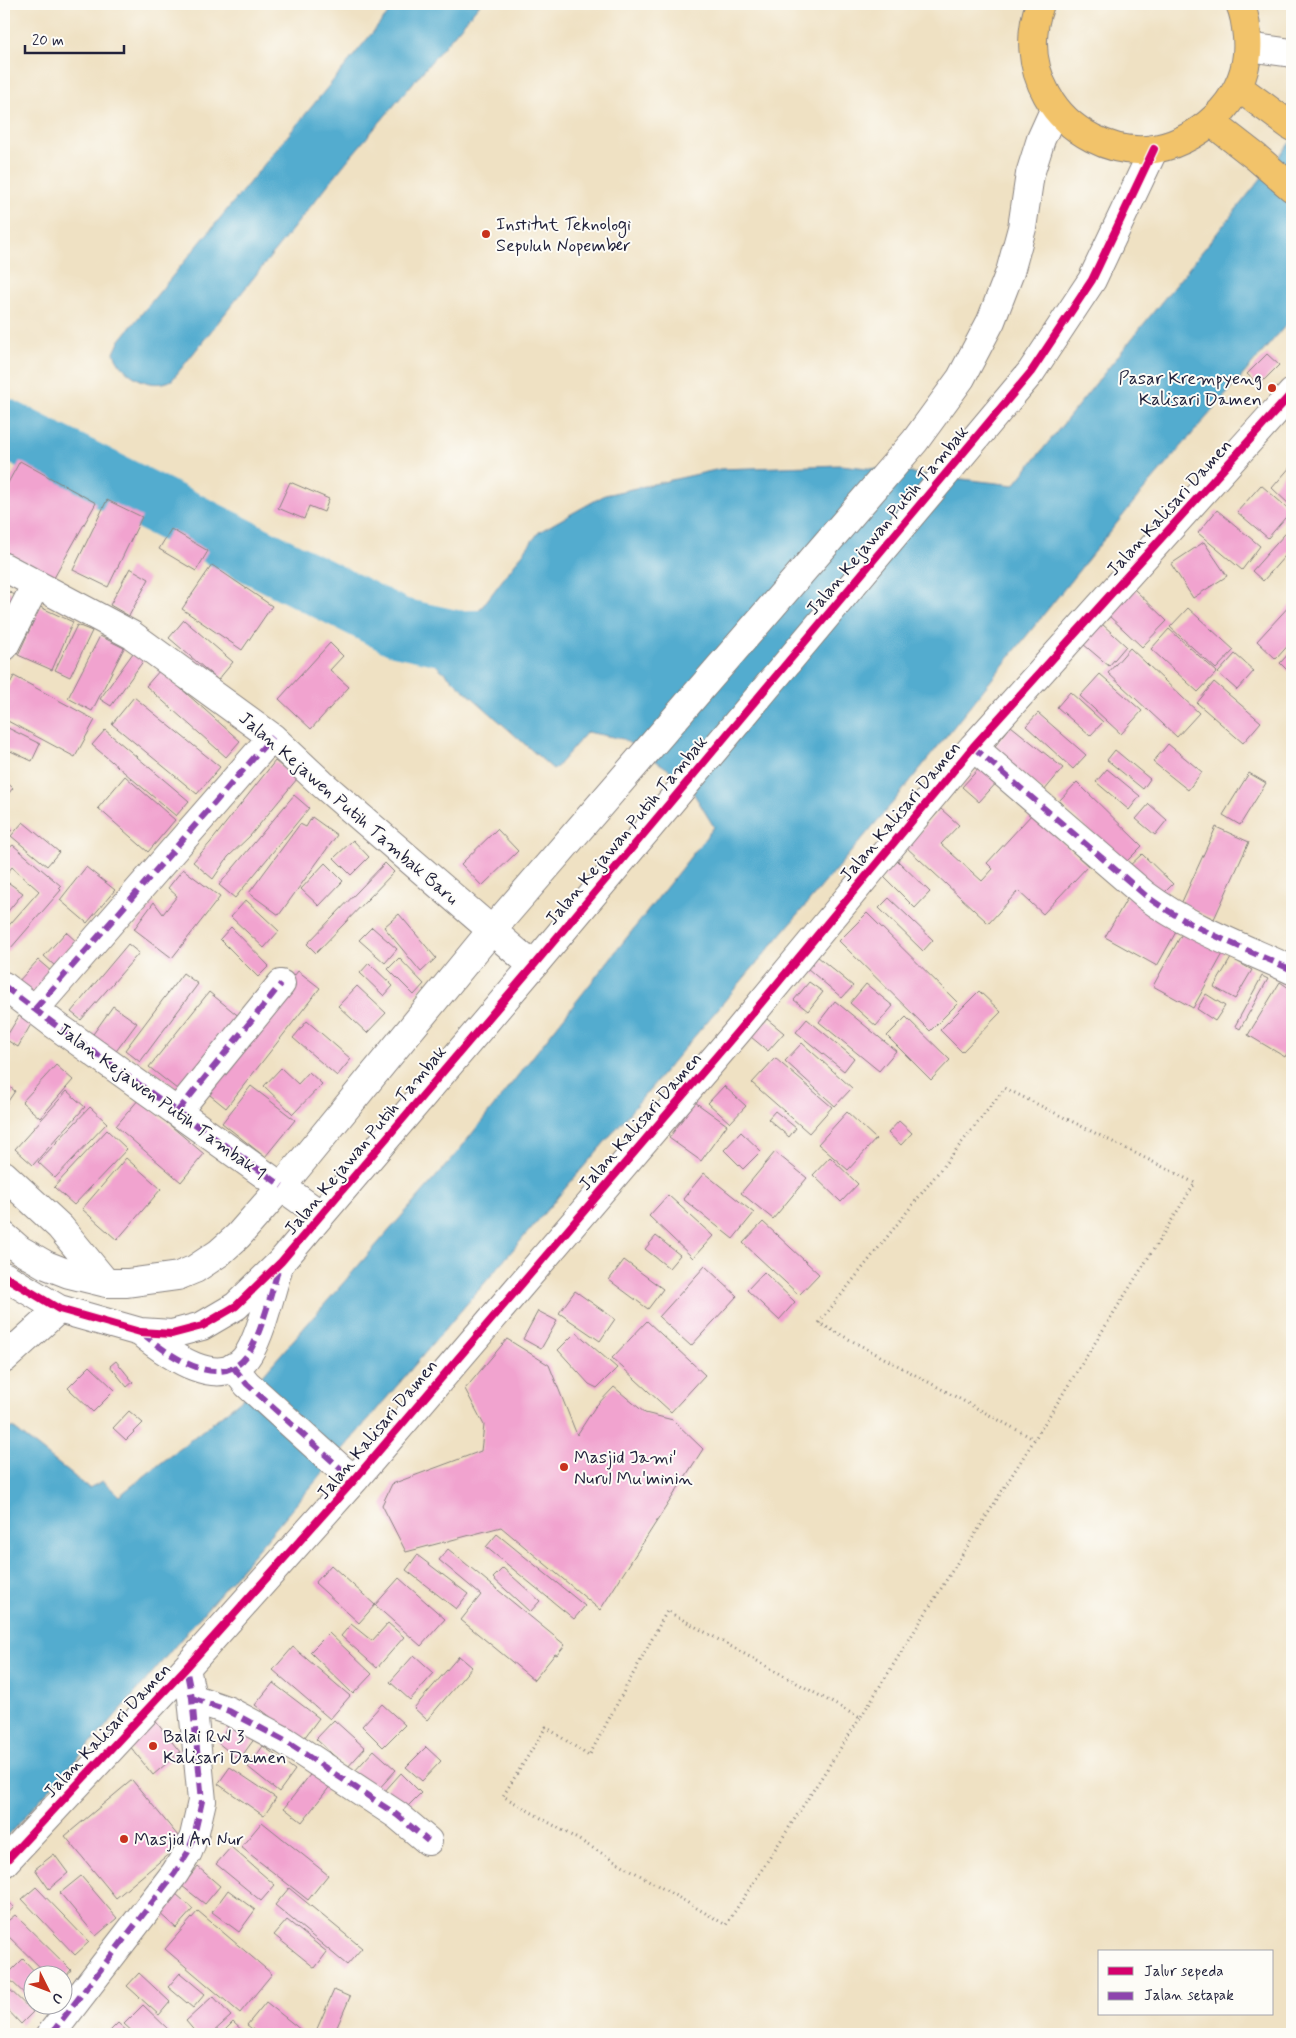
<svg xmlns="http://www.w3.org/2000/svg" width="1296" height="2038" font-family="Mynerve,sans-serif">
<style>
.water{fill:#52accf;stroke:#3a6785}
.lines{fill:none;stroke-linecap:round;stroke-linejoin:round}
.river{stroke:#52accf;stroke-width:59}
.building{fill:#f1a3cf}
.minor-casing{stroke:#88827f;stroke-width:30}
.major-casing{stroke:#88827f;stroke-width:30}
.path{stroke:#88827f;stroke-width:3;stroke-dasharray:1 4;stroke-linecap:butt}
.minor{stroke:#fff;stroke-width:28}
.major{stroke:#f2c36a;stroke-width:28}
.quiet{stroke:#8e44ad;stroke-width:6;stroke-dasharray:12 6;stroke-linecap:butt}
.cycleway-casing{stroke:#fdfcf7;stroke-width:11}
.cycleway{stroke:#d6006c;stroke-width:8}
.poi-dot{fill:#c8321e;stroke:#fdfcf7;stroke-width:2}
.labels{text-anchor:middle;stroke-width:4;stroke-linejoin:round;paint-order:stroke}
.poi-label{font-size:18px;fill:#22223b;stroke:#fdfcf7;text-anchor:start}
.street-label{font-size:18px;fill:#22223b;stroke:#fdfcf7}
</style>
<rect width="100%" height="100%" fill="#fdfcf7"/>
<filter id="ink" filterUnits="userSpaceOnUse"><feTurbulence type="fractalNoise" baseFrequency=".02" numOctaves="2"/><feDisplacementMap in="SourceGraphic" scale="10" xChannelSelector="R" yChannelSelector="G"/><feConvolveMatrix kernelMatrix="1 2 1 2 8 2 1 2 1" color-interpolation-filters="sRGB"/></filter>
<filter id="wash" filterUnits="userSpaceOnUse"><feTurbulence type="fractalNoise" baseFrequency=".0096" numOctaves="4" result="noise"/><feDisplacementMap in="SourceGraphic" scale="20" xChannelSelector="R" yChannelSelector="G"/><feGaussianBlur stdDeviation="1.12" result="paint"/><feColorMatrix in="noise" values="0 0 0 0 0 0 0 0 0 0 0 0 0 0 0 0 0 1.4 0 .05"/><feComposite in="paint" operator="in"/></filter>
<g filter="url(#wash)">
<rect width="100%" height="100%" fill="#efe1c3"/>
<!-- water -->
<path class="water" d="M396,4H480L346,162L172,380C151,391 122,375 114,353L120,340Z
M1292,140V318L1137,498L895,800L621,1123L124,1706L4,1840V1434L12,1427L89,1488L103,1481L119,1496L240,1401L456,1154L714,827L686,781L623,739L587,732L554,770L437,666L539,532L605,495L720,469L841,465L1014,485Z"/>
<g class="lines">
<!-- river -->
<path class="river" d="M4,428L398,627L457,640L537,638"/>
</g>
<g id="blocks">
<!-- building -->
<path class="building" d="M1267,354L1279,365L1259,385L1247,374Z
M20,461L96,503L54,578L4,551V490Z
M1292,465V507L1272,488Z
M290,482L329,499L324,512L309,506L304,519L278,508Z
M1261,485L1291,511L1268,538L1237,512Z
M107,500L142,517L108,587L73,570Z
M1217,510L1260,546L1242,570L1198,533Z
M1292,526V548L1263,581L1252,571Z
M171,529L208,551L196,571L159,549Z
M1204,542L1227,576L1193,598L1171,564Z
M212,565L272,606L242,650L182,609Z
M130,568L149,579L129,616L110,605Z
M1133,588L1167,621L1142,647L1108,615Z
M4,589L15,595L4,618Z
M1292,603V641L1276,659L1257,641Z
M40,607L73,622L52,670L18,655Z
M1188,608L1234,650L1216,669L1170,627Z
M184,620L233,662L218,680L169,638Z
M1101,623L1126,646L1109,666L1083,644Z
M77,625L92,631L70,677L55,670Z
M1169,629L1217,672L1198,692L1151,649Z
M100,636L124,648L92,711L68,698Z
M330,643L343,656L330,670L349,687L311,729L279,699Z
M1130,648L1199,713L1177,737L1108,673Z
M1292,650V675L1280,663Z
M133,653L144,660L111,706L100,699Z
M1235,654L1254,671L1237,690L1218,673Z
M160,670L240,741L226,757L146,686Z
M1100,674L1142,711L1121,734L1080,696Z
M14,676L95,720L75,757L4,719V695Z
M1214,682L1261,722L1243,743L1197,703Z
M1070,692L1103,722L1090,736L1057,707Z
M134,697L220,767L197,794L112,724Z
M1038,713L1086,755L1073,769L1026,726Z
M4,726L40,744L32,761L4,748Z
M1011,726L1063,768L1044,791L992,750Z
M105,730L189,801L176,816L92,745Z
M1168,744L1202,772L1188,790L1153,762Z
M1115,750L1150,779L1143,789L1107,760Z
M275,761L297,779L250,836L228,857L213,879L193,862L210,843Z
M982,765L999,780L979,802L962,787Z
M1107,769L1140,796L1129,810L1096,782Z
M1249,773L1266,783L1240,825L1223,815Z
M125,776L175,820L148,852L98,808Z
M4,780L13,788L4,799Z
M1077,782L1142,846L1123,865L1059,801Z
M294,795L309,808L235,898L219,885Z
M1149,804L1167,820L1155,835L1136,819Z
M941,809L959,825L941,844L982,881L993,869L987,863L1032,814L1088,866L1043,914L1018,891L989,923L987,922L906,847Z
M312,817L337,835L279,915L249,893L300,824L306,827Z
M23,822L59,852L47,866L11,836Z
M4,824L12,830L4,839Z
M1216,827L1249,842L1214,919L1181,904Z
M497,829L518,851L482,886L461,864Z
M353,840L369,857L351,875L334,858Z
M13,845L61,886L59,888L61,890L4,956V931L39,891L12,867L4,877V852Z
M1142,854L1173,884L1158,899L1127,868Z
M898,861L930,892L915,908L883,876Z
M325,863L343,881L319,906L301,889Z
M385,863L394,872L316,953L307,944Z
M86,867L115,890L87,923L60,900Z
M183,869L220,897L172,958L134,929L154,902L163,914L177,896L168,888Z
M9,883L23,893L4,916V889Z
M1129,895L1181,923L1157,966L1105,937Z
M889,898L933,940L923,951L879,908Z
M246,900L279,931L264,948L231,917Z
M867,913L958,1003L930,1031L839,941Z
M399,914L436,958L421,972L384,927Z
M231,927L269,966L258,977L220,939Z
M372,927L397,949L385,963L359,940Z
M1185,928L1225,950L1193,1008L1153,986Z
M66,932L77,942L55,966L44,956Z
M128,944L139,953L81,1020L71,1012Z
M817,956L853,986L842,998L807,968Z
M399,958L424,984L414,995L388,969Z
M1231,958L1252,970L1235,999L1214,987Z
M38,960L52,972L30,996L16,984Z
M369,963L393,986L384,996L360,973Z
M298,971L320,988L226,1108L205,1091Z
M183,973L198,984L140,1062L125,1050Z
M1262,976L1268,979L1240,1029L1235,1026Z
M809,982L823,992L808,1011L794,1000Z
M1280,982L1292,990V1044L1285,1057L1248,1035Z
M866,984L893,1006L876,1026L850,1003Z
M357,986L386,1013L367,1033L338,1006Z
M979,991L1001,1012L962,1052L940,1030Z
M209,992L241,1018L182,1093L149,1067Z
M1206,994L1225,1006L1215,1021L1197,1009Z
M835,1001L896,1051L879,1071L819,1022Z
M113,1006L137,1023L114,1054L91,1037Z
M22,1011L34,1019L18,1047L5,1039Z
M906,1017L950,1060L931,1080L887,1036Z
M767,1019L784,1033L768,1051L751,1037Z
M807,1019L854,1058L844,1071L796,1032Z
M307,1021L351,1059L337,1076L293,1038Z
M802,1043L852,1088L835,1106L785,1061Z
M775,1058L832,1107L809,1133L752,1083Z
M56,1065L73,1080L40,1118L22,1102Z
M281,1068L298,1084L309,1072L322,1084L293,1114L264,1086Z
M4,1083L15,1091L4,1107Z
M251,1086L295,1120L265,1157L222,1123Z
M724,1086L746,1106L730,1123L708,1103Z
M67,1091L85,1107L33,1165L15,1149Z
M139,1099L204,1154L181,1182L116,1126Z
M695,1102L727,1125L701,1161L669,1138Z
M90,1107L107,1123L55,1178L38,1162Z
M775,1111L796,1128L789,1137L768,1119Z
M847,1112L876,1139L848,1170L818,1144Z
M899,1121L912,1133L901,1145L888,1133Z
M107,1130L127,1149L74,1205L54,1187Z
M741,1132L761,1151L743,1169L724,1150Z
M775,1152L807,1178L773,1219L741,1193Z
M830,1157L858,1184L841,1202L813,1175Z
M126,1158L161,1189L117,1240L82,1209Z
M704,1173L754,1213L733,1239L683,1199Z
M668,1195L713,1236L693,1258L649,1216Z
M763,1222L819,1274L799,1295L743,1243Z
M656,1236L680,1255L669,1268L645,1249Z
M624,1260L663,1289L648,1309L609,1280Z
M705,1266L737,1296L691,1346L659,1317Z
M764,1272L795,1302L779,1320L747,1290Z
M575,1291L615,1319L600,1341L559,1313Z
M538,1311L557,1321L541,1349L523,1339Z
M647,1321L705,1375L671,1412L612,1358Z
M576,1332L617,1368L597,1388L589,1384L558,1350Z
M507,1339L549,1365L577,1435L595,1407L614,1387L645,1413L673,1420L703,1449L600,1610L501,1527L406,1552L382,1505L392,1484L481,1451L484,1425L465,1389Z
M116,1361L133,1382L127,1387L110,1366Z
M90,1366L115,1390L93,1412L68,1388Z
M129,1411L143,1423L126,1440L113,1428Z
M497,1534L585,1606L574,1619L486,1547Z
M448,1549L565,1645L557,1655L555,1654L534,1680L461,1620L481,1595L439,1560Z
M417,1555L468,1594L456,1609L406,1570Z
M331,1565L375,1605L359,1623L315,1583Z
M503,1568L540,1601L530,1612L493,1578Z
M399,1578L445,1619L421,1646L375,1605Z
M388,1623L404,1637L377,1668L341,1636L351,1624L372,1641Z
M329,1633L372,1674L353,1694L310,1652Z
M293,1647L350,1696L330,1719L273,1670Z
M414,1655L434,1673L410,1700L390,1682Z
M459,1656L472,1667L427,1720L414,1708Z
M273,1683L319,1718L302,1741L255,1705Z
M382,1704L405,1725L383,1747L362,1726Z
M153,1718L180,1752L153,1775L125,1740Z
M334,1720L365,1748L347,1768L316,1739Z
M233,1721L255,1738L239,1760L217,1742Z
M263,1746L295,1770L279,1792L248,1767Z
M426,1747L441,1761L422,1781L406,1767Z
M374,1750L396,1770L375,1793L353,1773Z
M230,1767L276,1798L264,1816L218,1784Z
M313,1771L331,1785L302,1822L284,1808Z
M401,1773L421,1793L403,1811L384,1792Z
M132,1780L183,1842L116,1898L65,1836Z
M262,1822L328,1875L308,1900L241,1847Z
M231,1847L275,1885L261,1901L216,1864Z
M54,1854L68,1873L49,1889L35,1869Z
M198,1867L220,1886L205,1904L182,1886Z
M81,1876L117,1918L96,1936L60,1893Z
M36,1887L89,1942L75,1955L22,1899Z
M289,1888L362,1948L347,1965L275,1905Z
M228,1890L255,1910L239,1932L212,1912Z
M175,1893L193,1909L176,1928L158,1912Z
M4,1899L14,1907L4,1918Z
M198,1911L272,1974L240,2013L165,1949Z
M15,1915L71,1970L62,1981V1976H49L4,1932V1924Z
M287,1920L327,1952L315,1968L274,1935Z
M23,1959L39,1976H32V2001L6,1976Z
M139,1973L170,2002L159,2015L127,1986Z
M180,1973L205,1994L193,2008L168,1987Z
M4,1984L33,2012L21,2024L4,2006Z
M334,1990L350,1997L334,2034H323L316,2031Z
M213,1996L231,2016L211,2034H197L186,2021Z
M266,2002L306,2034H259L247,2025Z
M143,2005L170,2031L167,2034H135L124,2024Z
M37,2006H47L42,2011Z
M233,2022L246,2034H221Z
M118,2023L130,2034H107Z"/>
</g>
</g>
<g filter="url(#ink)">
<use href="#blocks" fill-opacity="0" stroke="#88827f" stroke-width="1"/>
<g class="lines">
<defs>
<path id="minor" d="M1248,47L1292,53
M4,567L132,635L272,737L321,783L533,966
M4,647L36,584
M973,747L1145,895C1189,928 1242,947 1292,970
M4,986L54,1024L321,1215
M35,1009L272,737
M177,1112L281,984
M4,1175L60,1227L106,1283
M4,1236L20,1250L46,1265L69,1274L106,1283H127L178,1276L195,1269L219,1253L238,1236L282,1186L492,930L915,441L961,378L991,321L1010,272L1022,228L1030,174L1041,139L1055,108
M4,1276L59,1309L140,1332L172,1334L202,1326L236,1306L281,1262L321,1215L533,966L1031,372L1092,280L1154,149
M140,1332C166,1353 223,1396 249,1353C262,1332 271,1291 279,1266
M4,1359L59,1309
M233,1367L247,1384L341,1469L355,1479
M192,1698L229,1711L285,1741L397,1815L428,1841
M4,1863L186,1668L355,1479L738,1031L973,747L1292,393
M51,2034L175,1873L188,1852L194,1836L202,1801L192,1698L186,1668"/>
<path id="major" d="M1040,4C1029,34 1031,66 1047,95C1067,131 1112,156 1155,149C1207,139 1252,92 1247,37C1246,25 1245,15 1240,4
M1238,87L1292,127
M1211,122L1256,157L1292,188"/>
</defs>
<!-- minor casing -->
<use href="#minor" class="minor-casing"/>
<!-- major casing -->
<use href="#major" class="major-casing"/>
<!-- path -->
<path class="path" d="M860,1718L726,1925L503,1796L546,1727L589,1756L667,1611L860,1718L1195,1183L1005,1088L819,1323L1034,1439"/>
<!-- minor -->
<use href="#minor" class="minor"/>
<!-- major -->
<use href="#major" class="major"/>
<!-- quiet -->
<path class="quiet" d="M973,747L1145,895C1189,928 1242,947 1292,970
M4,986L54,1024L282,1186
M35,1009L272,737
M177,1112L281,984
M142,1333C167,1354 221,1394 248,1354C261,1335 272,1290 279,1267
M233,1367L247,1384L341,1469L355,1479
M192,1698L229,1711L285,1741L397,1815L428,1841
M51,2034L175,1873L188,1852L194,1836L202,1801L192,1698L186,1668"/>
<defs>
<path id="cycleway" d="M4,1276L59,1309L140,1332L172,1334L202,1326L236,1306L281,1262L321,1215L533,966L1031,372L1092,280L1154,149
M4,1863L186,1668L355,1479L738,1031L973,747L1292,393"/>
</defs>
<!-- cycleway casing -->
<use href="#cycleway" class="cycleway-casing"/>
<!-- cycleway -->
<use href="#cycleway" class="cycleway"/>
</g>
</g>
<!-- markers -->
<g class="poi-dot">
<circle cx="486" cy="234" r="5"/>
<circle cx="1272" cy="388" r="5"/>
<circle cx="564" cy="1467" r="5"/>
<circle cx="153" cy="1746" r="5"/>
<circle cx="124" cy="1839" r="5"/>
</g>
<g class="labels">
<!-- poi labels -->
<g class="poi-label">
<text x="496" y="230">Institut Teknologi<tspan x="496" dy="21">Sepuluh Nopember</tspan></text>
<text x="1262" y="384" text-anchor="end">Pasar Krempyeng<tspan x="1262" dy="21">Kalisari Damen</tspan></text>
<text x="574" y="1463">Masjid Jami'<tspan x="574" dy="21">Nurul Mu'minin</tspan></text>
<text x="163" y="1742">Balai RW 3<tspan x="163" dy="21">Kalisari Damen</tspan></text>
<text x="134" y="1845">Masjid An Nur</text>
</g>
<!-- street labels -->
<g class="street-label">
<text transform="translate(1169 507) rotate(-48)" y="6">Jalan Kalisari Damen</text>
<text transform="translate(887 520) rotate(-50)" y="6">Jalan Kejawan Putih Tambak</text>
<text transform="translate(349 808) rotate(41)" y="6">Jalan Kejawen Putih Tambak Baru</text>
<text transform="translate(900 811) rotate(-50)" y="6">Jalan Kalisari Damen</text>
<text transform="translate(626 830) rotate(-50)" y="6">Jalan Kejawan Putih Tambak</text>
<text transform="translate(162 1101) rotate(36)" y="6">Jalan Kejawen Putih Tambak 1</text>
<text transform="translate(640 1121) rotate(-49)" y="6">Jalan Kalisari Damen</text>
<text transform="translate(365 1140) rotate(-50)" y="6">Jalan Kejawan Putih Tambak</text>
<text transform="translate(377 1429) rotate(-50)" y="6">Jalan Kalisari Damen</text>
<text transform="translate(107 1730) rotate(-47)" y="6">Jalan Kalisari Damen</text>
</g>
</g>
<!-- margin -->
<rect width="1296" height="2038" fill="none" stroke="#fdfcf7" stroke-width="20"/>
<!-- legend -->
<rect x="1098" y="1950" width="175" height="65" fill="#fdfcf7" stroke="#a5a5ac"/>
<rect x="1108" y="1967" width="25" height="8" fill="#d6006c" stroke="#a5a5ac"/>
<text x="1144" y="1976" font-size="15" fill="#22223b">Jalur sepeda</text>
<rect x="1108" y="1992" width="25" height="8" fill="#8e44ad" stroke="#a5a5ac"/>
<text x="1144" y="2000" font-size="15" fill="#22223b">Jalan setapak</text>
<!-- north arrow -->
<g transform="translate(48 1990) rotate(132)"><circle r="24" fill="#fdfcf7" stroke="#a5a5ac"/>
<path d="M0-4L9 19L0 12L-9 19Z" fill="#c8321e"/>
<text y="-8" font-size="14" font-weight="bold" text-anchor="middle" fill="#22223b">U</text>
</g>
<!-- scale -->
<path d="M25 45v8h99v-8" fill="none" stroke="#22223b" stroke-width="2.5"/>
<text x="32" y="45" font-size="15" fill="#22223b" stroke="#fdfcf7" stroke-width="4" paint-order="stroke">20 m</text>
</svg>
